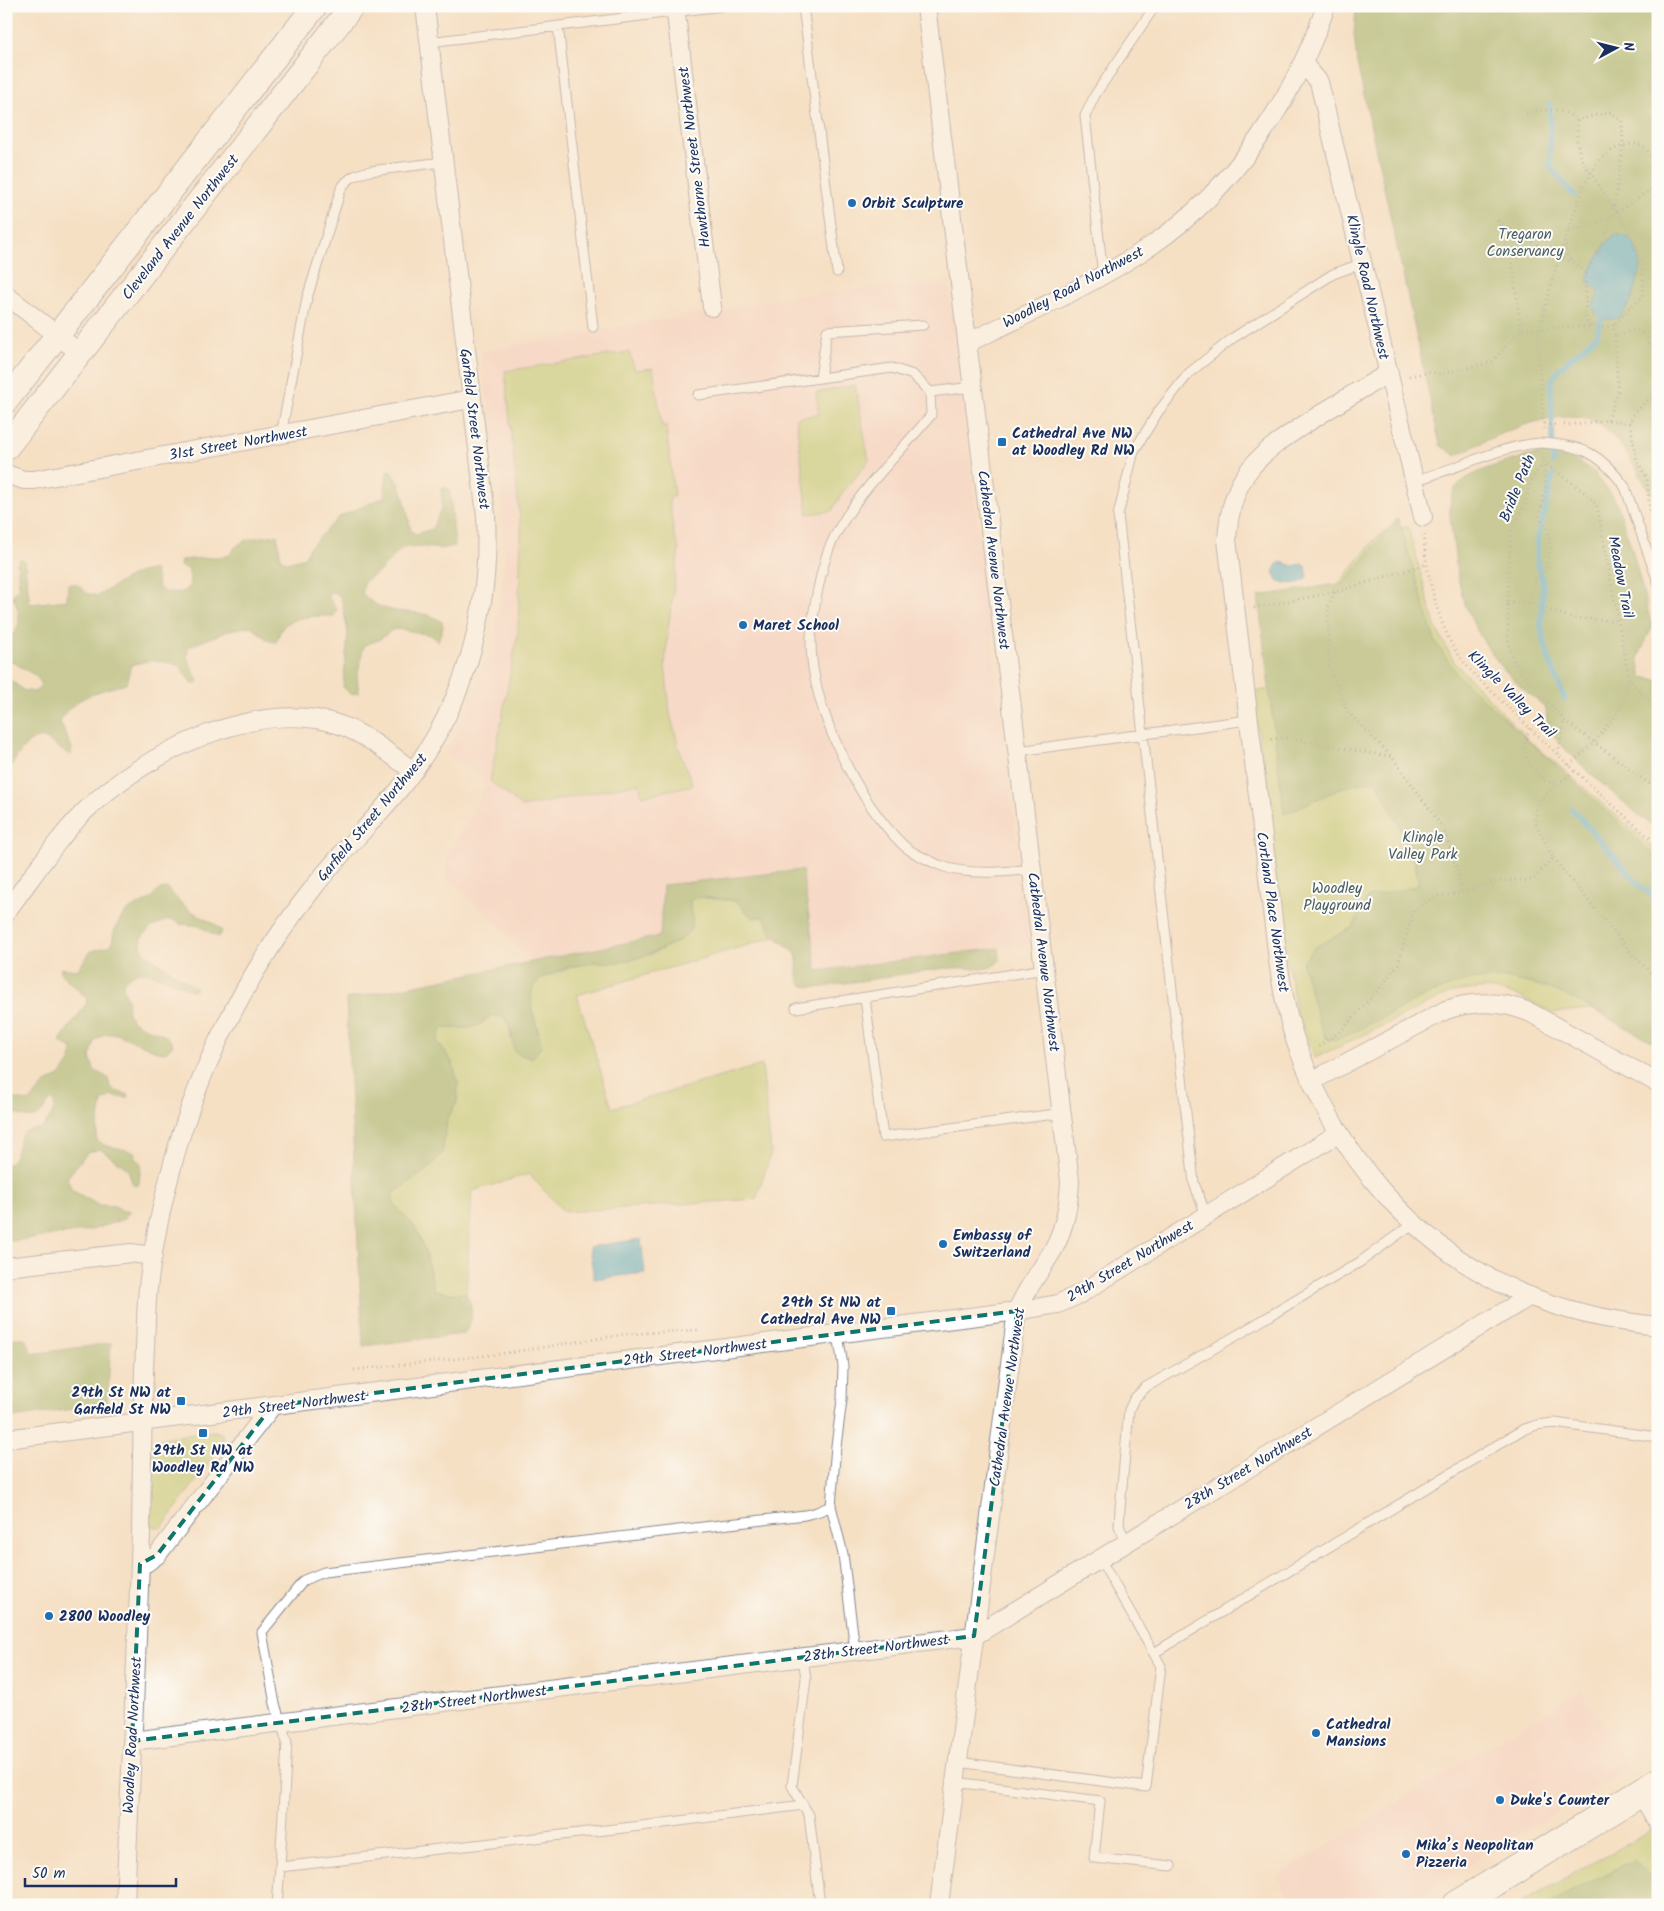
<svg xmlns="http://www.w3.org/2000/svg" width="1664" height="1911" font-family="Kalam,sans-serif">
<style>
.built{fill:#f7d1c7}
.green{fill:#b9cc6f;stroke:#6a7e66}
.forest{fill:#92b062;stroke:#567060}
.water{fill:#4dadcb;stroke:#346e94}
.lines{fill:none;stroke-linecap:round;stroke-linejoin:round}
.stream{stroke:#4dadcb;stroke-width:6}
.lane-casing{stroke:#888891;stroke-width:11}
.street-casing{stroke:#888891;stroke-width:20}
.secondary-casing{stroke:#888891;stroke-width:26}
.primary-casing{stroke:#888891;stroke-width:30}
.path{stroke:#888891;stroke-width:3;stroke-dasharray:1 4;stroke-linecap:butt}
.lane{stroke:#fff;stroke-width:9}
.street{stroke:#fff;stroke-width:18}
.secondary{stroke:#fff;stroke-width:24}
.primary{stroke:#fff;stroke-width:28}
.lane-bridge-casing{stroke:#888891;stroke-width:11;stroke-linecap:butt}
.lane-bridge{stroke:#fff;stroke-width:9}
.marked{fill:none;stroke:#0f766e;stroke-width:4;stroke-dasharray:10 6;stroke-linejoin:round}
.poi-dot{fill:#1f6fb2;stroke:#fdfcf7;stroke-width:2}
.labels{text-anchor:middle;stroke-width:4;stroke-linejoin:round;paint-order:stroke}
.street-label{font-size:15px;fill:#1b2f5e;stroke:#fdfcf7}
.poi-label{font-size:15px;font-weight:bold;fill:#1b2f5e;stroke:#fdfcf7;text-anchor:start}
.park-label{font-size:15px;fill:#4a5e63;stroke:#fdfcf7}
</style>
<rect width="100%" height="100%" fill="#fdfcf7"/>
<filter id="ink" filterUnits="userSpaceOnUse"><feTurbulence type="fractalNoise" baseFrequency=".02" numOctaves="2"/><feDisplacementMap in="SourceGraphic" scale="10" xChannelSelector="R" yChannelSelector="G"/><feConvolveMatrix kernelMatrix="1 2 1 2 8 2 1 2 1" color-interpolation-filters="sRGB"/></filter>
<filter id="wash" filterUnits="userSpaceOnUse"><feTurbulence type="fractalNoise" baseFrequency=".0096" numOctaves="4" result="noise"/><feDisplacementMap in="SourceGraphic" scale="20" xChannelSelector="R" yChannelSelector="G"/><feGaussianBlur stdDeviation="1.12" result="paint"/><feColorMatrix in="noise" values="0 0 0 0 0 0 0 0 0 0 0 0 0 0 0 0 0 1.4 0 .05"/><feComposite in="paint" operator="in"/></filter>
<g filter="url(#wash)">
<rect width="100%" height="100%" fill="#f5e0c4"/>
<!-- built -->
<path class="built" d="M948,281L1029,944L817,972L801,870L660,936L533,961L447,876L446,872L448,853L472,814L481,796L484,779L446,752L464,722L478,687L492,643L500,606L504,560L502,503L480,351L802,295Z
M1581,1690L1629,1767L1403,1905H1292L1276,1876Z"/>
<!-- green -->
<path class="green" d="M629,352L635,370L653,368L662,426H666L674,495L669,501L674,535L679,549L668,629L665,665L670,714L681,755L693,785L642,796L639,783L522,807L490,781L518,632L521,530L505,371Z
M855,385L869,461L842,493L832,511L808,514L796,418L819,414L816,393Z
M1408,527L1435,626L1455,663L1527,738L1658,852V1028L1621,1006L1552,1013L1516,995L1486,988L1453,992L1315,1058L1296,1011L1286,954L1253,691L1303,687L1326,593L1339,583L1376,538L1389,529Z
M699,897L736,901L751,917H764C769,924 769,930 775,937L577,995L612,1108L762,1065L771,1153L756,1199L564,1212L529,1174L472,1191L466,1293L455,1294L434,1290L425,1252L416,1229L393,1203L394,1193L406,1183L446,1129L447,1119L457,1102L452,1062L437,1041L441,1028C465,1026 473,1034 491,1015L504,1017L510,1028L511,1039L539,1033L530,1002L532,988L538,980L572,967L596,962H619L652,954L680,940L690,913V900Z
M215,1431L222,1434L223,1443L164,1525L160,1528L152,1526L149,1520L153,1443L162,1438Z
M1658,1827V1905H1517Z"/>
<!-- forest -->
<path class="forest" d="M1356,6H1658V435C1655,452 1658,480 1651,494C1637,471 1625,445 1604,428C1568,398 1491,437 1456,456L1440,445L1357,63L1354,34Z
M1542,453L1571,457L1594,472L1617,503L1632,549L1652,627L1638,658L1642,677L1658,680V831L1593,776L1558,742L1547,723L1546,708C1534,697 1519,687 1509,675C1491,655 1474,629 1465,604C1458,584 1456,562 1453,541C1451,523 1446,505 1455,489C1465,471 1522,457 1542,453Z
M390,470C404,484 407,512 411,531L416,534L432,529L442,507L441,489L444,487L450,490L455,546L440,549L418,546L402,548L381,570L364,582L362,593C387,622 419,604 442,622L443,627L438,641L431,635L399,629L392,630L379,640L364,645L357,677L359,693L350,694L343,687L348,633L341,597L336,593L330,592L328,596L337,610L334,616C319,616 294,615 283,627C280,631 278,637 276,642L269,641L251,626L230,630L188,647L187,657L198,681L196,684H192L178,664L152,660L131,665L126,684C102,690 71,697 60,722L72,748L71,755C61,751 56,745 48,740C30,728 12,764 6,777V676L23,690L34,692L39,689L41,683L36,676L6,658V638C10,636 14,634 16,631C22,622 18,604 12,596L19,587L17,563L20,559L24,560L30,604L67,600L68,584C77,583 81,586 86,593L97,596C110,589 141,567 155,570L158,586L164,592H183L189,587L190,578L188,569L180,566L181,560L227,556C233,553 233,548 238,545C248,537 264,537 277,535L281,559L287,562L305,557L309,548L339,517L384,497L387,472Z
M1398,518L1435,641L1458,676L1658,859V1045L1568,996L1541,986L1505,978L1467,980L1432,993L1343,1037L1333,1040L1326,1038L1319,1023L1302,962L1315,947L1353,927L1368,897L1414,887L1418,885C1419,857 1389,806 1376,780L1344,787L1284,814L1258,596L1344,583Z
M802,870L817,971L999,948L1000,960C989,973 975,968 961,968C953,968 945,968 938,969C907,973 877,979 846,983C828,985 821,991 801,985C795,973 799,966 796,954C789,946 780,943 774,935C768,930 769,923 764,917H751L736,901L699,897L690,900C687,910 696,920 691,929C686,937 677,942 669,945C654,953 636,960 619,962C611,963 603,962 595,962C580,964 535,973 532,991C528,1009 539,1029 541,1047L532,1058C507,1054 516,1046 510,1028C509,1025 506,1020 504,1017L491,1015C472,1034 465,1026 441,1029L437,1041L452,1062L458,1082L457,1102L447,1119L442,1153L428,1169L394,1193L393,1203L416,1229L425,1252L434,1290L455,1294L466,1293C473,1307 475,1322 463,1334L363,1346L346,999L660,936L663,885Z
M167,888C177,900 188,910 202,917C210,922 216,923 222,931L218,937L199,926L180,924L173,920H167L150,928L142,937L141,947L145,953L196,988L194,991L191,990C181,986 151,972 143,972C138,972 129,975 126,979C119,988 126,991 128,1000C128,1004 127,1008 128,1012C133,1033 166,1026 173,1045L166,1052L161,1053L117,1034H105L95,1041L90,1057L94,1070L108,1078L110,1086L116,1091L129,1095L128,1098L111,1096L102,1101L96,1139L104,1145L135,1152L136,1158L141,1164L139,1184L136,1187L132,1183L128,1169L100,1149L87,1153L67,1178L72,1190L98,1205L115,1206L123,1211H130L124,1219L92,1230L6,1242V1165C22,1157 15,1137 26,1131C30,1129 37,1129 42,1128C49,1119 56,1113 54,1101L50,1100C47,1104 44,1111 40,1114C29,1122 16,1114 6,1108V1096L29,1102L46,1083L61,1075L71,1060L72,1049L60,1042C61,1036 82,1011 87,1003L86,997L60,973L61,968L77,970L91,951L107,947L112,943L115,928L123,915L130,909L151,899L160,889Z
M14,1338H25L32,1354L111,1343L107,1404L6,1419V1356L12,1354Z
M1635,1861L1650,1875L1658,1885V1905H1546L1599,1877Z"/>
<!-- water -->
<path class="water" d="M1615,234L1629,238L1635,246L1641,267L1632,299L1620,317C1605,321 1597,322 1593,305C1601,291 1602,291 1588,282L1587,278L1605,245Z
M1282,562L1293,566L1302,564L1306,566L1308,577C1298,586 1288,585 1277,580L1273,572L1277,564Z
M641,1239L645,1273L594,1279L589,1247Z"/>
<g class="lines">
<!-- stream -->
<path class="stream" d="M1550,105V167L1574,195
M1552,421L1551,382L1559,369L1596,336L1601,319
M1552,427L1553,463
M1553,475L1537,543L1538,565L1543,583L1541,626L1548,657L1565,699
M1572,809L1642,888L1658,898"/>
</g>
</g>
<g filter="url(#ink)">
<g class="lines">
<defs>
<path id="lane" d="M803,6L837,272
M558,26L593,327
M429,42L722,6
M1103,275L1085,116L1095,95L1155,6
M820,378L827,331L923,325
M930,392L973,387
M698,395L892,368L913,375L930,392L931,415C896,458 853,495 830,546C821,568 811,618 811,642C811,707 857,800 903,845C910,852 930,861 939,865C966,876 1005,872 1033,869
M281,435L307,298L341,189C348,177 357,174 370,171L443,162
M1415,480C1459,469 1495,447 1540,443
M1625,487L1658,582
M1018,751L1248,720
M865,998L883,1137L1063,1113
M796,1008L1045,969
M1206,1215L1194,1183L1118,515L1134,451L1158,412L1189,373L1233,338L1333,274L1363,263
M838,1334L843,1366L842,1400L836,1446L831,1506L843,1554L855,1650
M1127,1543L1119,1526L1120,1508L1129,1410L1134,1399L1146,1387L1241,1333L1360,1262L1414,1223
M1154,1653L1522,1430L1537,1425L1554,1423L1658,1437
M803,1657L806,1679L792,1786L809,1815L820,1905
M958,1762L1146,1787L1161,1666L1100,1559
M955,1782L1100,1801L1094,1858L1171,1866
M280,1867L287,1742L275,1704L262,1632L304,1580L324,1572L805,1515L817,1512L831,1506
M277,1905L280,1867L641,1826L803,1805"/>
<path id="street" d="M675,6L712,307
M926,6L1070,1181C1069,1205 1065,1227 1054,1248C1042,1270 1026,1288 1017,1311L939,1905
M1303,63L1319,82L1423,517
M6,295L81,354
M967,343C1030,313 1094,284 1152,245C1234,189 1294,99 1326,6
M1389,373C1363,388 1338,403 1313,419C1260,453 1231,472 1227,540L1278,960C1282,989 1287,1018 1297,1045C1336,1153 1412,1245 1519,1292C1563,1311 1610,1321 1658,1326
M6,474L24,480H34L471,399
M6,912C32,878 55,841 85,811C144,754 257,696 340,725C367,735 390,754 413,771
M1312,1081L1446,1010C1475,1000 1503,1001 1531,1013L1658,1083
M6,1267L131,1253L153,1256
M6,1439L1017,1311L1058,1304L1080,1294L1339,1133
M140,1564L146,1563L157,1555L272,1406
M132,1741L974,1636L1530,1296
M1640,1792L1658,1823
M125,1905C130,1781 137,1657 141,1533C142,1471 142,1409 145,1347C146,1327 146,1307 148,1288C154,1236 166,1185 181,1135C209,1046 256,960 314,887C341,852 374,821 402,786C464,708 491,615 486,516L425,6"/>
<path id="secondary" d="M6,401L315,6
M6,448L352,6"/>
<path id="primary" d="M1457,1905L1658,1782"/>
</defs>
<!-- lane casing -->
<use href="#lane" class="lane-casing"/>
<!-- street casing -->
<use href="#street" class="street-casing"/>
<!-- secondary casing -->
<use href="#secondary" class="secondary-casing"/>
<!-- primary casing -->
<use href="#primary" class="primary-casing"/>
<!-- path -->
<path class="path" d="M1610,112L1622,121L1623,146L1614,208L1581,159L1577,141V120Z
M1526,113C1547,109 1559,106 1577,120
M1617,212L1658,185
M1498,220L1513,268L1521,330
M1498,221L1560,257L1573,262
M1569,230L1586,227L1612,216
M1565,245L1567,256L1586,273
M1591,326L1587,322L1585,313L1586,295L1585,275L1600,251L1614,208C1637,241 1645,256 1643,297L1629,308L1624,315L1613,325
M1409,376L1430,372L1441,374L1492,362L1521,330L1592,326L1604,328L1613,325L1615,336L1634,330L1647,334L1649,346H1658
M1608,420L1618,391L1615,336
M1630,423L1637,461L1647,478L1650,514
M1544,424L1568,425L1608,420L1630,423L1634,413L1658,391
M1544,429L1538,344L1540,329L1554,273L1585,182C1591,176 1593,169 1598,162C1606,151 1634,136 1646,149C1653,156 1654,165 1658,173
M1543,458V462L1530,483L1525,505L1511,532L1508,580V637L1512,658L1521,673L1564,720L1658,790
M1543,462L1583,491L1597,505L1629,679L1658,711
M1424,535C1424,566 1438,622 1454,648C1468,671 1488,688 1507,706C1556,754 1606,800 1658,845
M1335,592L1328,607L1329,666L1347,711L1392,757
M1507,603H1529L1573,618L1618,621
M1529,603L1535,580L1544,571L1551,549L1547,527L1539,517L1546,488L1543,463
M1254,608L1339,591L1427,564
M1529,728L1524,749L1529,763L1545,781L1559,784
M1271,739L1287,738L1392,757L1443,828L1458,873L1461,893L1437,896L1414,909L1398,964L1379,989L1341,1031L1318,1047
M1558,754L1564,721
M1569,765L1594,743L1621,708L1628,680
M1553,858L1632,954L1658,979
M1462,893L1497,881L1533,880L1553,858L1535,821L1538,801L1575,771
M354,1370L500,1354L627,1334L698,1330
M1461,1861L1464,1867"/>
<!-- lane -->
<use href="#lane" class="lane"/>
<!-- street -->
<use href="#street" class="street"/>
<!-- secondary -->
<use href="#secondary" class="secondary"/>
<!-- primary -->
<use href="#primary" class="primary"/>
<defs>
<path id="lane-bridge" d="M1540,443C1583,445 1600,453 1625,487"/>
</defs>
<!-- lane-bridge casing -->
<use href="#lane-bridge" class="lane-bridge-casing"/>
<!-- lane-bridge -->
<use href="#lane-bridge" class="lane-bridge"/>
</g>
</g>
<!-- marked area -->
<path d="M0 0H1664V1911H0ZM1017,1311L974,1636L132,1741L140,1564L157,1555L272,1406Z" fill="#f5e0c4" fill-opacity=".55" fill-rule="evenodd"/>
<path class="marked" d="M1017,1311L974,1636L132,1741L140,1564L157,1555L272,1406Z"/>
<!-- markers -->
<g class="poi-dot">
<circle cx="852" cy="203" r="5"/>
<rect x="997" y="437" width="10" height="10" rx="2.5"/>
<circle cx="743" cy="625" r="5"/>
<circle cx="943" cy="1244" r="5"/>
<rect x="886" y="1306" width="10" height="10" rx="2.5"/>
<rect x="176" y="1396" width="10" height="10" rx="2.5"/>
<rect x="198" y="1428" width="10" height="10" rx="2.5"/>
<circle cx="49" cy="1616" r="5"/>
<circle cx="1316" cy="1733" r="5"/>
<circle cx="1500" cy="1800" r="5"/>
<circle cx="1406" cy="1854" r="5"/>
</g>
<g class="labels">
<!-- street labels -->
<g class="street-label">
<text transform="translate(694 157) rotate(-97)" y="5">Hawthorne Street Northwest</text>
<text transform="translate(180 227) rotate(-52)" y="5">Cleveland Avenue Northwest</text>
<text transform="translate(1073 287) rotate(-28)" y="5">Woodley Road Northwest</text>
<text transform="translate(1368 287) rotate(77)" y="5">Klingle Road Northwest</text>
<text transform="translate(475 429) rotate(83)" y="5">Garfield Street Northwest</text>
<text transform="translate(238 443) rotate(-10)" y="5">31st Street Northwest</text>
<text transform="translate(1517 488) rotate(-68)" y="5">Bridle Path</text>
<text transform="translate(994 560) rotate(83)" y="5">Cathedral Avenue Northwest</text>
<text transform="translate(1621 577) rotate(79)" y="5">Meadow Trail</text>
<text transform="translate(1512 694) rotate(45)" y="5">Klingle Valley Trail</text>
<text transform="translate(372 817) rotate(-50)" y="5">Garfield Street Northwest</text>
<text transform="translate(1273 912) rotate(82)" y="5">Cortland Place Northwest</text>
<text transform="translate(1044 962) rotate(83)" y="5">Cathedral Avenue Northwest</text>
<text transform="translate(1130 1261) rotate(-31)" y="5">29th Street Northwest</text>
<text transform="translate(695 1352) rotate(-7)" y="5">29th Street Northwest</text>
<text transform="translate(1007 1397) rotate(-82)" y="5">Cathedral Avenue Northwest</text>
<text transform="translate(294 1404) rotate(-7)" y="5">29th Street Northwest</text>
<text transform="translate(1248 1468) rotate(-31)" y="5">28th Street Northwest</text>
<text transform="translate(876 1648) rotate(-7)" y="5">28th Street Northwest</text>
<text transform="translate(474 1699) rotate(-7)" y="5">28th Street Northwest</text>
<text transform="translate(132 1735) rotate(-87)" y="5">Woodley Road Northwest</text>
</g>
<!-- poi labels -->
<g class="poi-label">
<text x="862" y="208">Orbit Sculpture</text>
<text x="1012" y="438">Cathedral Ave NW<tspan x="1012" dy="17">at Woodley Rd NW</tspan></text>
<text x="753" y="630">Maret School</text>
<text x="953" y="1240">Embassy of<tspan x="953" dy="17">Switzerland</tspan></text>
<text x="881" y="1307" text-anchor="end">29th St NW at<tspan x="881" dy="17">Cathedral Ave NW</tspan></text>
<text x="171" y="1397" text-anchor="end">29th St NW at<tspan x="171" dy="17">Garfield St NW</tspan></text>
<text x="203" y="1455" text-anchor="middle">29th St NW at<tspan x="203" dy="17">Woodley Rd NW</tspan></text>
<text x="59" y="1621">2800 Woodley</text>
<text x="1326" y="1729">Cathedral<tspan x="1326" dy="17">Mansions</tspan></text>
<text x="1510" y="1805">Duke's Counter</text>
<text x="1416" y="1850">Mika’s Neopolitan<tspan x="1416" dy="17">Pizzeria</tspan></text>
</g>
<!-- park labels -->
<g class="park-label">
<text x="1525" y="239">Tregaron<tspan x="1525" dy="17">Conservancy</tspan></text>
<text x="1423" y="842">Klingle<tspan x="1423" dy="17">Valley Park</tspan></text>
<text x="1337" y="893">Woodley<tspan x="1337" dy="17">Playground</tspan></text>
</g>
</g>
<!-- margin -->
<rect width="1664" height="1911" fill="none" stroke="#fdfcf7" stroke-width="25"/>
<!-- north arrow -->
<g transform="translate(1616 48) rotate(83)" stroke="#fdfcf7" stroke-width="4" paint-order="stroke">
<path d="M0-4L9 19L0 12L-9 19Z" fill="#1b2f5e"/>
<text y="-8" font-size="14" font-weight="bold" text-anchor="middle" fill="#1b2f5e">N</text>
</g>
<!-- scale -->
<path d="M25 1878v8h151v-8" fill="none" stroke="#1b2f5e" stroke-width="2.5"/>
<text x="32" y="1878" font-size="15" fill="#1b2f5e" stroke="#fdfcf7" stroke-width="4" paint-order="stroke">50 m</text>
</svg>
